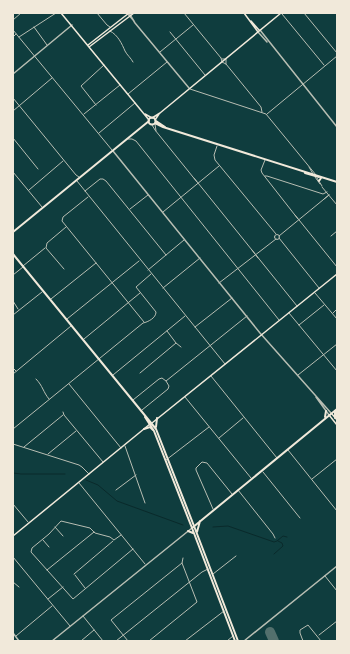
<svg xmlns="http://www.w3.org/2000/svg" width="350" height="654" font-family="Manrope,sans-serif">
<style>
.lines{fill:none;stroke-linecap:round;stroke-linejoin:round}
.stream{stroke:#0a2a2b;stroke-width:1}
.runway{stroke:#53706d;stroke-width:10}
.minor{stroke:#b8beb3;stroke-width:1}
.tertiary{stroke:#b8beb3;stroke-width:1.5}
.secondary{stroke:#f1e9da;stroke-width:1.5}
.primary{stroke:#f1e9da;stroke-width:2}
.trunk{stroke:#f1e9da;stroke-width:2}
</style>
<rect width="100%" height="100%" fill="#0f3d3e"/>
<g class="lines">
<!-- stream -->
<path class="stream" d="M13,473L21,474H65
M86,480L98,485L117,501L183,525
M213,527L228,526L274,542L277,541L283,536L287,537
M274,554L283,546L282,543L278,541"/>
<!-- runway -->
<path class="runway" d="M270,632L274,641"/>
<!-- minor -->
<path class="minor" d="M97,13L107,25L110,27
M184,13L221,58
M304,13L337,53
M282,14L324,65
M13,20L21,13
M34,27L47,45
M13,30L112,150
M110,31C118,35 122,44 125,51C127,55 131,58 133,62
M170,32L205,75
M13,37L16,34
M19,37L56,13
M160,52L193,25
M221,58L222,62L226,64L261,107L262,112
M222,59H226V64
M190,89L266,114L316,175
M128,94L167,62
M13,98L76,175L79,177
M96,105L81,86L104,65
M13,111L52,78
M84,114L120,85
M267,114L337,56
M155,124L156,131
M152,125L155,130L197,182
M99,133L135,103
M13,138L38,169
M128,139H132L136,141L279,320
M217,146L214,155L215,160L276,234
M265,160L261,170L262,173L298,219
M309,167L313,174
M13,172L42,207
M265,176H267L323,194L327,192
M315,177L320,184
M194,178L297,306
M317,178L322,186
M77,181L225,364
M322,187L337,205
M29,190L63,161
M85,191L100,179H103L106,181L166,255
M88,197L63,217L62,221L144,322
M324,199L329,195
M130,209L148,195
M163,212L219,166
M295,215L337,267
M274.5 237a2.5 2.5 0 1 1 5 0a2.5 2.5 0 1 1-5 0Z
M279,236L329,195
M331,236L337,231
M279,238L319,288
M252,250L258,258
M23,266L45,248
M64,269L46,248L47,243L66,227
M148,270L184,240
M13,275L23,267
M219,283L276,239
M163,288L200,258
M315,293L337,319
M51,299L96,263
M13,301L18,309
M289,313L337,371
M333,313L337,309
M13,315L42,292
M67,319L139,261
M299,325L324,305
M195,327L232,298
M84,339L140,293
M176,343L181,347
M13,368L16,371
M140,373L176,343L167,331
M13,374L71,326
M113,375L185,316
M298,375L337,344
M211,376L277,458
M36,379C43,386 43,392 49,399
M69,384L121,448
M185,397L251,478
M133,400L159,379L162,378L166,381L247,316
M142,410L168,389L169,386L166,381
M63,412L64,415L103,462
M13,429L143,323C148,322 156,318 156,312L136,287L151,274
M219,438L243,418
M13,444L79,465L82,467L89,474
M125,446L145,503
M24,447L63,415
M288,450L337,511
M48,454L76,431
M166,460L209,427
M263,472L300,518
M312,479L337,459
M79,483L145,564
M116,490L136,475
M238,490L273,534L275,538
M13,504L28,522
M213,509L196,470V468L202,462L207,463L232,494
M55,527L63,536
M121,535L114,540L110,537L95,533L90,528L61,521L49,534L32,548L31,552L73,599L133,549
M43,540L49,547
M13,557L70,626
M47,570L94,532
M74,574L113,541
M213,574L236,556
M75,575L85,588
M325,576L337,591
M13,582L19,587
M48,599L63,587
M83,616L103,641
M319,635L337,621
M16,636L52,606
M81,641L94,630
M116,641L202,572L208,569
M128,641L111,620L182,563
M149,641L197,602L182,563L183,558
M185,641L224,611
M227,641L233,636
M303,641L300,633V630L308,625L321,641"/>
<!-- tertiary -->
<path class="tertiary" d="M127,13L134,21
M129,13L135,23L189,88
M260,30L337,127
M258,32L267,42
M13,74L72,25
M113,151L260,333L331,413
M316,397L329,415
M13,633L19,641
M52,641L192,528
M244,641L337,566"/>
<!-- secondary -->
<path class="secondary" d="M61,13L149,120
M244,13L258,32
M251,21L259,30
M88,45L129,13
M89,47L134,13
M145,114L152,118
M152,118L160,113L281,13
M155,120L159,114
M332,414L337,420
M329,415L337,425
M152,423L337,274
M13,536L150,424"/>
<!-- primary -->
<path class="primary" d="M148.5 121a3.5 3.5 0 1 1 7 0a3.5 3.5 0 1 1-7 0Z
M156,121L165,127
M155,123L163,127L337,182
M305,173L319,177
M319,181L321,178
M13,232L149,121
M13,254L156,429L194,526
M145,417L154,431L192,528
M156,427L157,418
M144,429L150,427L153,430"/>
<!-- trunk -->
<path class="trunk" d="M325,417L326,411
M335,418V411
M194,526L238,641
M188,531L193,533
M197,532L200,521
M235,641L192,528L337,409"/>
</g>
<!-- border -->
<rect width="350" height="654" fill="none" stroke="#f1e9da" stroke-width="28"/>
</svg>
